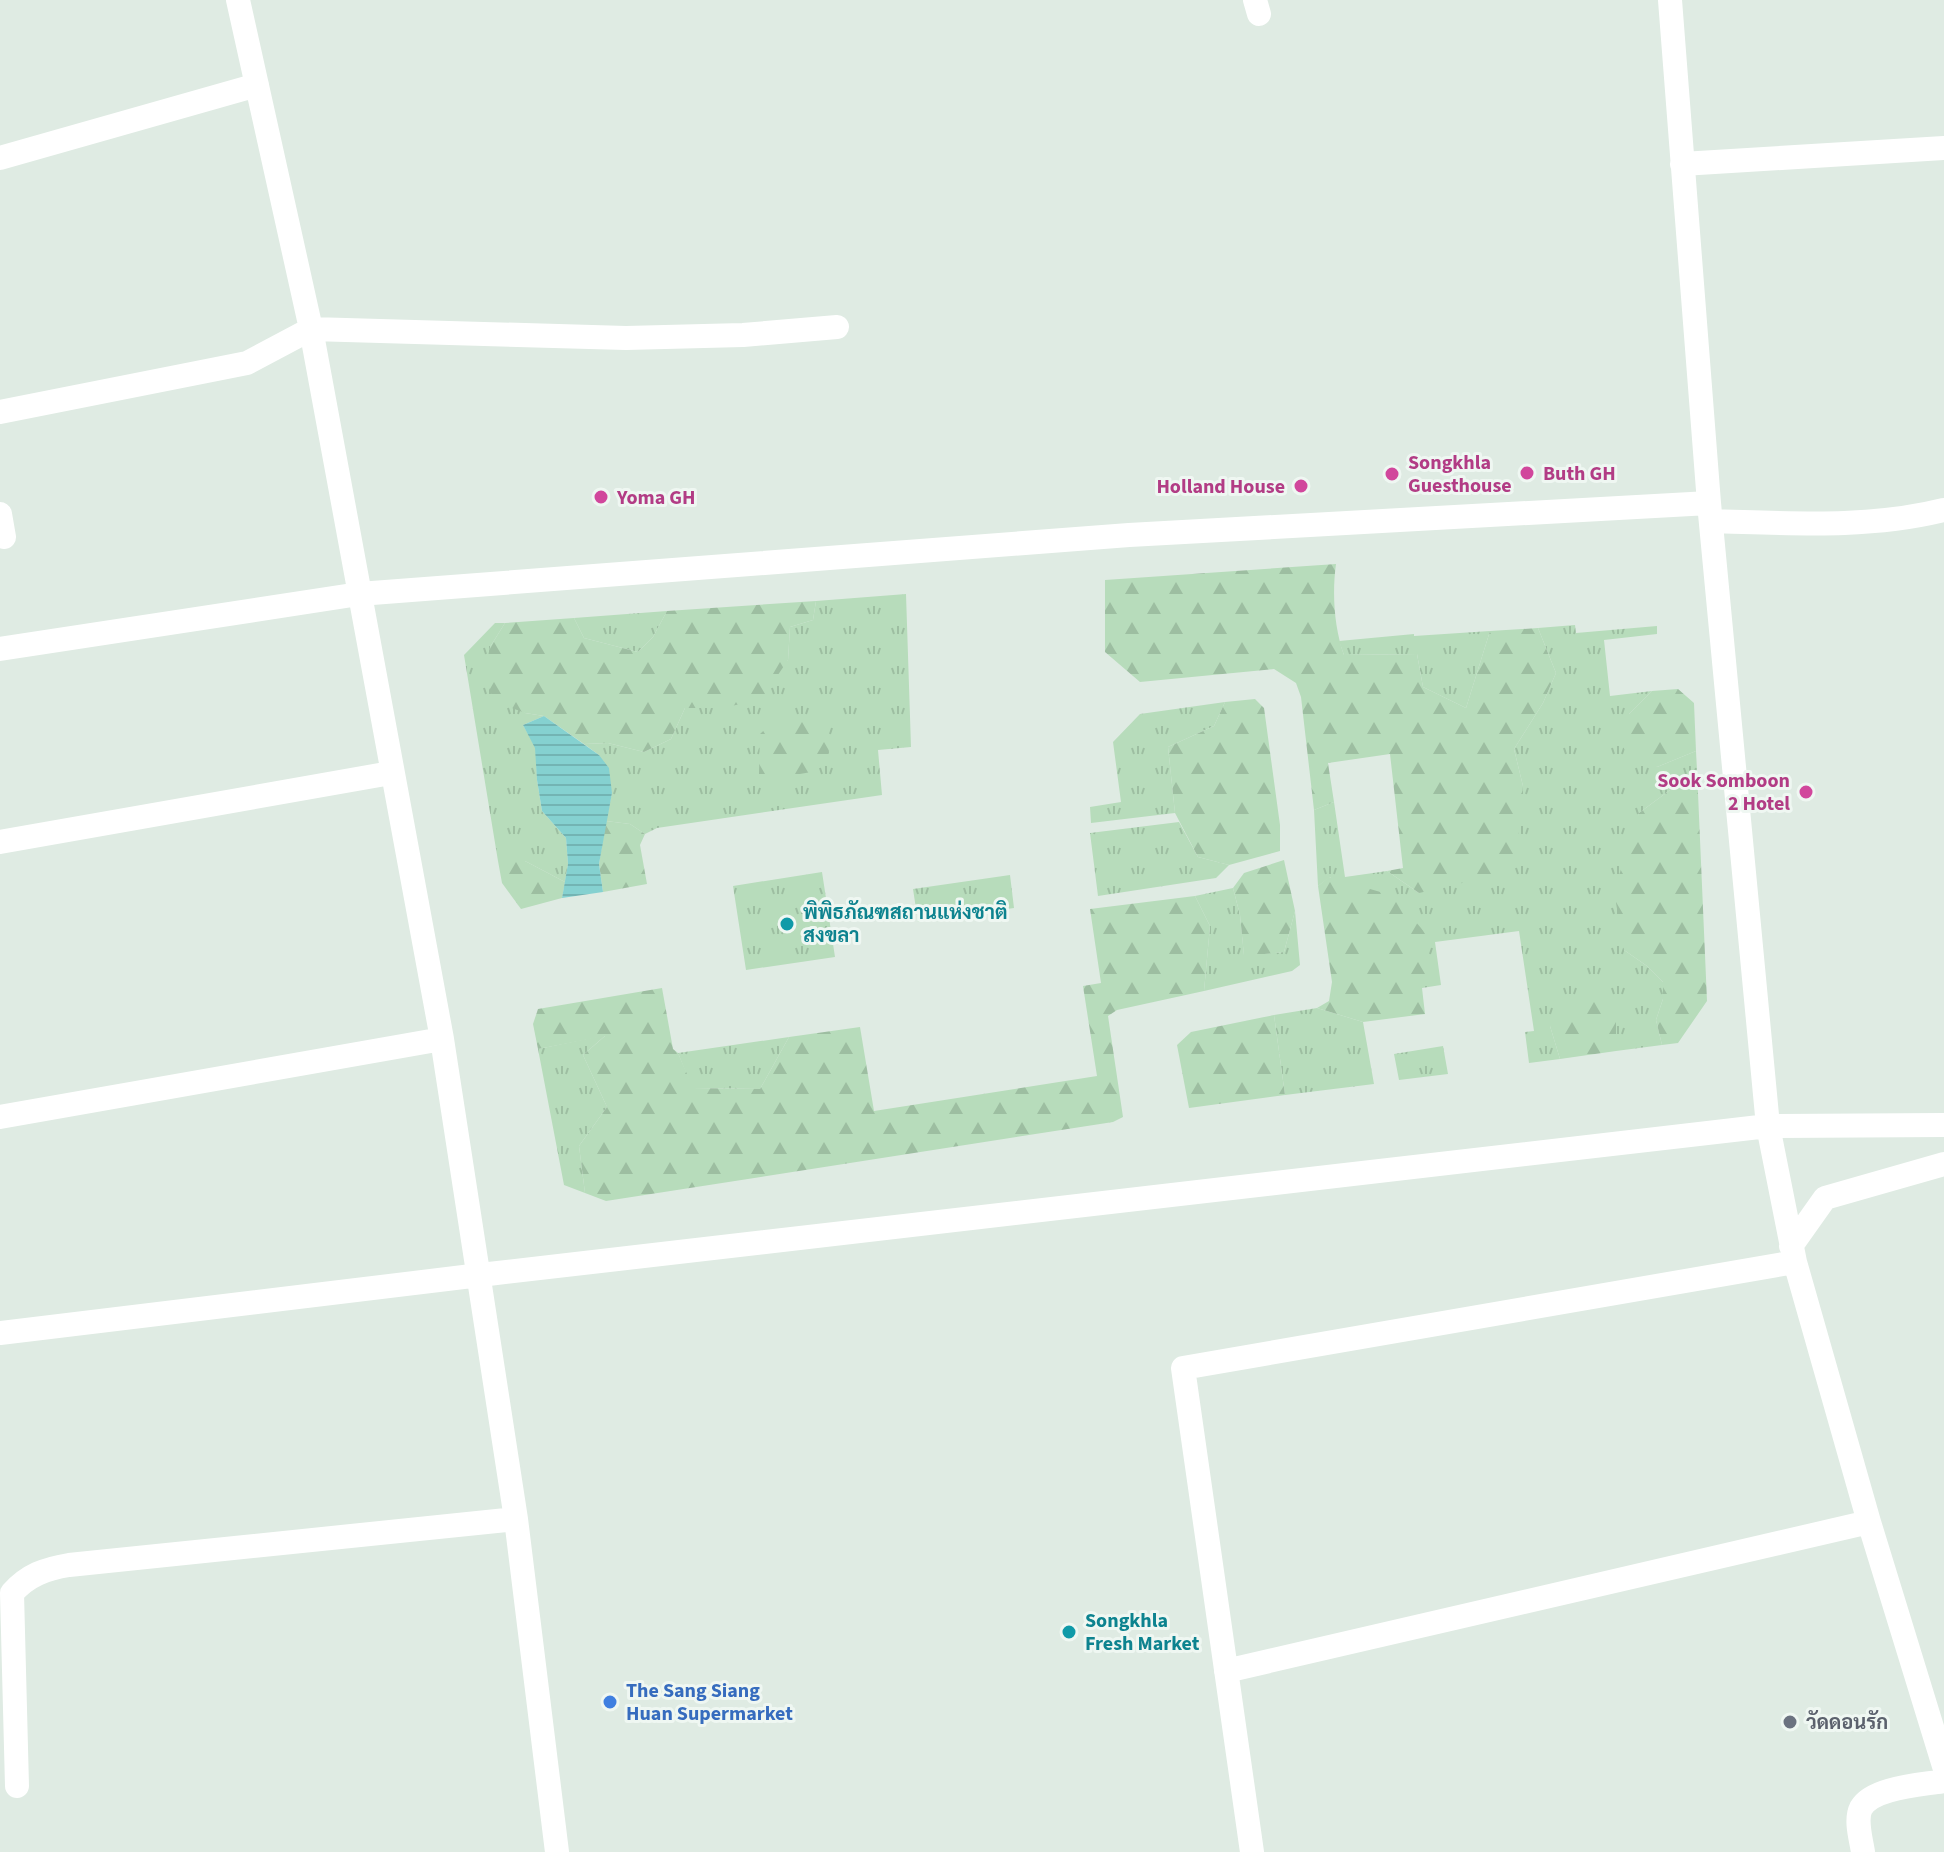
<svg xmlns="http://www.w3.org/2000/svg" width="1944" height="1852" font-family="'Source Sans 3',Sarabun,sans-serif">
<style>
.grass{fill:url(#grass-tufts)}
.forest{fill:url(#forest-firs)}
.water{fill:url(#water-rules)}
.lines{fill:none;stroke-linecap:round;stroke-linejoin:round}
.minor{stroke:#fff;stroke-width:24}
.hotel-dot{fill:#d1479c;stroke:#eff7f2;stroke-width:3}
.culture-dot{fill:#0f9aa8;stroke:#eff7f2;stroke-width:3}
.shop-dot{fill:#3f7fe0;stroke:#eff7f2;stroke-width:3}
.worship-dot{fill:#6b7280;stroke:#eff7f2;stroke-width:3}
.labels{text-anchor:middle;stroke-width:6;stroke-linejoin:round;paint-order:stroke}
.hotel-label{font-size:20px;font-weight:bold;fill:#b23c85;stroke:#eff7f2;text-anchor:start}
.culture-label{font-size:20px;font-weight:bold;fill:#0d838f;stroke:#eff7f2;text-anchor:start}
.shop-label{font-size:20px;font-weight:bold;fill:#366cbe;stroke:#eff7f2;text-anchor:start}
.worship-label{font-size:20px;font-weight:bold;fill:#5b616d;stroke:#eff7f2;text-anchor:start}
</style>
<defs>
<pattern id="grass-tufts" width="24" height="20" patternUnits="userSpaceOnUse" patternTransform="scale(2)"><rect width="24" height="20" fill="#b7dcbb"/><path d="M3 7l-1-3M5 7V3M7 7l1-3M15 17l-1-3M17 17v-4M19 17l1-3" fill="none" stroke="#9dbea1"/></pattern>
<pattern id="forest-firs" width="22" height="20" patternUnits="userSpaceOnUse" patternTransform="scale(2)"><rect width="22" height="20" fill="#b7dcbb"/><path d="M5 1l3.5 6h-7zM16 11l3.5 6h-7z" fill="#9dbea1"/></pattern>
<pattern id="water-rules" width="6" height="5" patternUnits="userSpaceOnUse" patternTransform="scale(2)"><rect width="6" height="5" fill="#85d1d0"/><path d="M0 2.5h6" fill="none" stroke="#73b4b3"/></pattern>
</defs>
<rect width="100%" height="100%" fill="#dfebe3"/>
<!-- grass -->
<path class="grass" d="M906,594L911,747L878,750L882,795L657,828L645,834L630,824L606,821L612,793L599,755L584,744L608,743L644,752L671,739L685,708L721,707L788,660L790,627L813,620L816,601Z
M667,611L653,637L638,652L584,638L574,618Z
M495,623H505L490,647L525,713L544,716L523,725L536,748L537,780L542,811L566,838L568,864L565,882L525,861H498L464,655Z
M1575,625L1576,633L1657,626V634L1604,640L1610,696L1652,691L1629,714L1657,767L1696,751L1697,770L1639,813L1624,950L1647,966L1663,982V999L1656,1020L1662,1045L1616,1051V1020L1550,1026L1560,1059L1529,1063L1525,1032L1534,1031L1519,931L1435,942L1441,985L1422,988L1330,877L1318,886L1314,810L1334,802L1345,877L1387,871L1419,893L1523,786L1514,749L1543,703L1556,673L1538,628Z
M1490,631L1466,708L1423,687L1417,654L1344,655L1339,641L1414,634V636Z
M1225,702L1214,726L1168,747L1175,813L1091,823L1090,807L1121,802L1113,742L1140,714Z
M1179,822L1198,857L1229,865L1216,878L1098,896L1090,833Z
M822,872L835,957L746,970L733,886Z
M1010,875L1014,908L918,922L913,889Z
M1233,888L1240,915L1244,955L1284,952L1295,911L1300,965L1292,971L1204,991L1210,926L1195,896Z
M1317,1008L1363,1022L1374,1084L1285,1095L1274,1015Z
M606,1035L583,1055L607,1107L579,1146L585,1193L564,1185L538,1049Z
M789,1037L760,1089L692,1088L678,1053Z
M1443,1046L1448,1074L1399,1080L1394,1054Z"/>
<!-- forest -->
<path class="forest" d="M1336,564C1332,593 1334,627 1344,655L1417,654L1423,687L1466,708L1490,631L1538,628L1556,673L1543,703L1514,749L1523,786L1517,853L1488,877L1419,893L1387,871L1403,868L1390,754L1328,763L1334,802L1314,810L1301,697L1296,683L1274,669L1140,682L1105,652V580Z
M816,601L813,620L790,627L788,660L761,700L721,708H685L671,739L644,752L608,743L584,744L544,716L525,713L494,701L484,675L490,647L505,623L574,618L584,638L638,652L653,637L667,611Z
M1678,689L1694,703L1696,751L1657,767L1624,749L1629,714L1652,691Z
M1255,699L1264,708L1280,825V851L1229,865L1198,857L1175,813L1168,747L1214,726L1225,702Z
M790,717L827,721L829,753L817,771L777,778L759,774L760,734L771,724Z
M1697,770L1707,1001L1678,1043L1662,1045L1656,1020L1663,999V982L1647,966L1624,950L1614,891L1639,813Z
M606,821L630,824L645,834L640,845L647,884L603,892L599,864Z
M1284,860L1295,911L1284,952L1244,956L1240,915L1233,888L1244,873Z
M498,861H525L565,882L562,898L521,909L502,883Z
M1329,877L1394,896L1426,934L1431,975L1422,988L1425,1014L1363,1022L1317,1008L1329,1001L1332,982L1318,886Z
M1195,896L1210,926L1204,991L1117,1010L1108,1016L1123,1117L1113,1122L606,1201L585,1193L579,1146L607,1107L583,1055L605,1036L538,1049L533,1024L538,1009L662,988L673,1049L678,1053L693,1088L760,1089L789,1037L860,1027L874,1111L1097,1076L1083,986L1101,983L1090,909Z
M1603,990L1616,1020V1051L1560,1059L1550,1026L1574,1001Z
M1274,1015L1285,1095L1189,1108L1177,1045L1191,1032Z"/>
<!-- water -->
<path class="water" d="M544,716L599,755L609,768L612,793L599,864L603,892L562,898L568,864L566,838L542,811L537,780L535,748L523,725Z"/>
<g class="lines">
<!-- minor -->
<path class="minor" d="M238,0L311,329L442,1039L516,1519L557,1852
M1255,0L1259,14
M1670,0L1709,503L1768,1126L1795,1262L1869,1522L1944,1766
M0,158L257,85
M1682,164L1944,148
M0,412L247,363L311,329L626,338L743,335L837,327
M0,514L4,537
M1711,521C1789,523 1868,529 1944,510
M0,649L359,594L1129,535L1709,503
M0,842L391,773
M0,1117L442,1039
M1791,1246L1825,1198L1944,1164
M0,1333L480,1275L1768,1126L1944,1125
M1226,1671L1869,1522
M17,1786L12,1593C28,1575 45,1569 69,1565L516,1519
M1252,1852L1183,1368L1795,1262
M1863,1852C1861,1839 1855,1820 1861,1808C1873,1787 1922,1785 1944,1781"/>
</g>
<!-- markers -->
<g class="hotel-dot">
<circle cx="1527" cy="473" r="8"/>
<circle cx="1392" cy="474" r="8"/>
<circle cx="1301" cy="486" r="8"/>
<circle cx="601" cy="497" r="8"/>
<circle cx="1806" cy="792" r="8"/>
</g>
<g class="culture-dot">
<circle cx="787" cy="924" r="8"/>
<circle cx="1069" cy="1632" r="8"/>
</g>
<circle class="shop-dot" cx="610" cy="1702" r="8"/>
<circle class="worship-dot" cx="1790" cy="1722" r="8"/>
<g class="labels">
<!-- hotel labels -->
<g class="hotel-label">
<text x="1408" y="469">Songkhla<tspan x="1408" dy="23">Guesthouse</tspan></text>
<text x="1543" y="480">Buth GH</text>
<text x="1285" y="493" text-anchor="end">Holland House</text>
<text x="617" y="504">Yoma GH</text>
<text x="1790" y="787" text-anchor="end">Sook Somboon<tspan x="1790" dy="23">2 Hotel</tspan></text>
</g>
<!-- culture labels -->
<g class="culture-label">
<text x="803" y="919">พิพิธภัณฑสถานแห่งชาติ<tspan x="803" dy="23">สงขลา</tspan></text>
<text x="1085" y="1627">Songkhla<tspan x="1085" dy="23">Fresh Market</tspan></text>
</g>
<!-- shop labels -->
<g class="shop-label">
<text x="626" y="1697">The Sang Siang<tspan x="626" dy="23">Huan Supermarket</tspan></text>
</g>
<!-- worship labels -->
<g class="worship-label">
<text x="1806" y="1729">วัดดอนรัก</text>
</g>
</g>
</svg>
